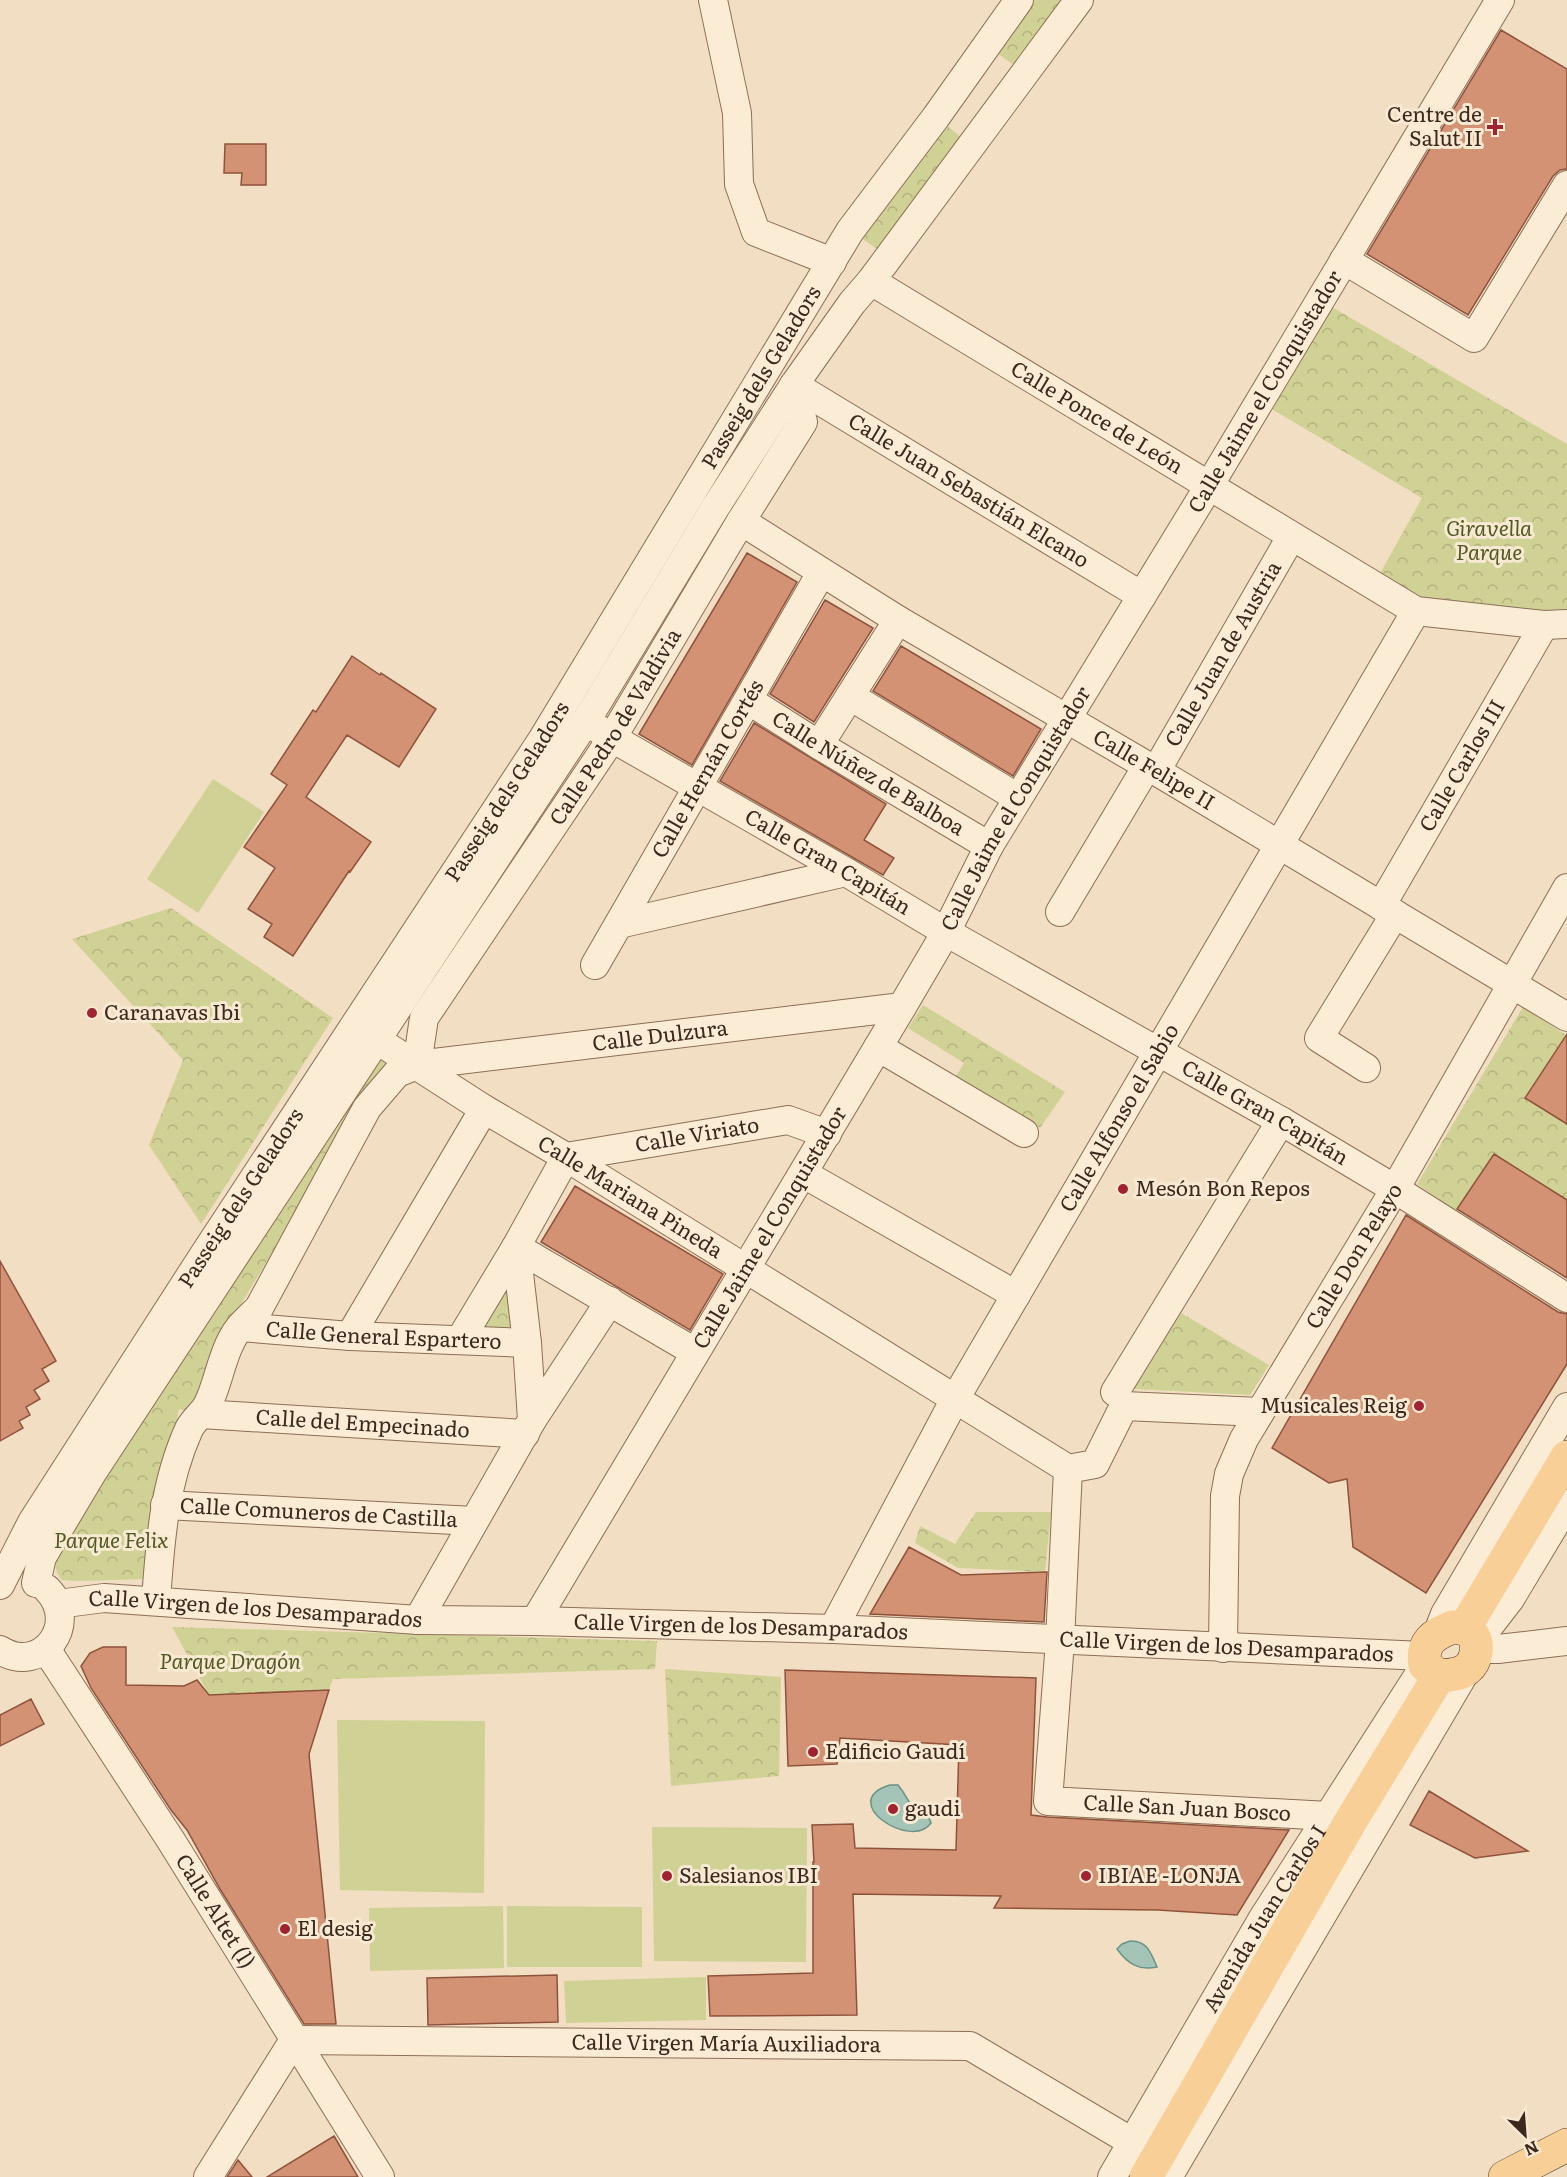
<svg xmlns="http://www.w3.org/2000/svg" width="1567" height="2177" font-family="Literata,serif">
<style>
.park{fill:url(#park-crowns)}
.pitch{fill:#d0d195}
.water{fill:#a4c4b7;stroke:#6a9385;stroke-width:1.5}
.building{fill:#d39274;stroke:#8e533b;stroke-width:1.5}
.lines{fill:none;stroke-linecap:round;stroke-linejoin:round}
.minor-casing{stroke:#8d6e57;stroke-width:30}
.major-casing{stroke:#5a3d2c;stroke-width:34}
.minor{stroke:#fbecd6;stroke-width:28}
.major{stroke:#f8cf97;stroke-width:33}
.poi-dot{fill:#a12230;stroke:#f8e9d2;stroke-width:2}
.labels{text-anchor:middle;stroke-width:6;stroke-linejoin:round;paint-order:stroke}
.poi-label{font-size:21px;fill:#3c281d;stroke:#f8e9d2;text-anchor:start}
.street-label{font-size:21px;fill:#3c281d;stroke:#f8e9d2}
.park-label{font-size:21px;font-style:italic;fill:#515a22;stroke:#f8e9d2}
</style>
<defs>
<pattern id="park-crowns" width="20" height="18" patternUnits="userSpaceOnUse" patternTransform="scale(1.5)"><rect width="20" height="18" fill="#d0d195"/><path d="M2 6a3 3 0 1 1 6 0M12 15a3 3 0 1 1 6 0" fill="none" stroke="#b4b380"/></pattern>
</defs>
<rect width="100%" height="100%" fill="#f2dec2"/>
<!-- park -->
<path class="park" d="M1019,0H1079L1025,73L987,46Z
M936,117L971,145L888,256L850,231Z
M1320,300L1567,444V624L1416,611L1373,586L1422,498L1260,402Z
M171,908L333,1018L201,1224L149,1145L183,1060L72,939Z
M923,1005L1065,1092L1040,1128L955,1078L964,1063L908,1028Z
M1523,1007L1566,1035L1525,1098L1567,1124V1200L1494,1154L1456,1211L1417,1184Z
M381,1051L390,1057L223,1334L200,1402L188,1411L179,1409L148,1579L76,1581L62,1580C52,1568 55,1558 60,1545Z
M507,1274L515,1328L478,1327Z
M1181,1313L1269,1365L1250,1395L1134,1389Z
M976,1512H1051L1045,1572L958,1568L915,1543L920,1526L955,1544Z
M172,1627L657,1641L655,1669L333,1679L329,1690L209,1695Z
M665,1669L781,1677L779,1776L671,1786Z"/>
<!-- pitch -->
<path class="pitch" d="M213,779L264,812L198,913L147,879Z
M337,1720L485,1721L484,1893L340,1890Z
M652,1827L807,1828L806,1962L654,1961Z
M503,1906L504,1968L370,1971L369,1908Z
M507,1906L642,1907V1967H507Z
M706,1977V2020L566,2023L564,1981Z"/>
<!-- water -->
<path class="water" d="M890,1785H898C910,1799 907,1808 927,1813L931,1823C911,1851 836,1801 890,1785Z
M1130,1941C1147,1940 1151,1953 1157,1967C1139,1971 1128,1964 1117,1949L1122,1944Z"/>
<!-- building -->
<path class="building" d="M1501,30L1567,69V169L1560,170L1553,176L1468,315L1367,254Z
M225,144H266V185H241L242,173H224Z
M747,553L797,582L692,765L639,734Z
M825,600L873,628L814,722L770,694Z
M901,646L1041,729L1013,776L873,691Z
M352,656L380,675L381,673L436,709L399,767L347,735L306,797L371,842L350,872L349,871L293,956L264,937L272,924L248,909L275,868L244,847L287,785L271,774L313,710L316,712Z
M754,723L886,804L864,840L894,858L883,875L720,781Z
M1567,1034V1124L1525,1098Z
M1494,1154L1567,1200V1278L1457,1209Z
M575,1186L723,1274L690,1330L541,1242Z
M1406,1215L1558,1312L1567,1314V1364L1426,1593L1353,1547L1347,1479L1329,1483L1272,1448Z
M0,1261L56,1361L42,1369L49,1381L34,1390L40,1399L26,1407L30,1415L19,1421L23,1428L0,1441Z
M909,1547L961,1575L1047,1572L1044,1622L870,1614Z
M103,1647H126V1685L184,1686L197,1680L209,1695L329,1690L309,1754L336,2024H304L220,1889L187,1830L171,1810L91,1688L81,1666L90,1653Z
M785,1670L1036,1678L1031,1815L1047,1817L1289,1830L1237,1915L1158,1910L994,1908L1001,1896L853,1894L857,2015L710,2016L708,1976L813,1973V1862H814L812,1825L853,1824L855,1848L956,1850L959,1745L840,1738L837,1764L788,1766Z
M31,1699L44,1724L0,1746V1715Z
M1429,1791L1528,1851L1475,1858L1410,1825Z
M557,1975L558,2022L428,2025L427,1978Z
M334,2136L358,2177H267Z
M238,2160L252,2177H227Z"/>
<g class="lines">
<defs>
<g id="minor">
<path d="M713,0L737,113L739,184L756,232L832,262"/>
<path d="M1344,260L1474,338L1567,185"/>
<path id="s1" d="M871,281L1416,611L1544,625L1567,624"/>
<path id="s2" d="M794,385L1142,596"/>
<path id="s3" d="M741,521L898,620L1156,771L1567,1017"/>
<path d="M850,696L1018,798"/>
<path id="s4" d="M748,700L819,745L989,846"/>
<path id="s5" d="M586,721L612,738L846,872L946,932L1281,1121L1395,1189L1567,1298"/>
<path d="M819,745L898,620"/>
<path id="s6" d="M1156,771L1291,537"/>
<path id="s7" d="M1381,906L1544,625"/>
<path d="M1060,912L1147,766"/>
<path d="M619,924L846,872"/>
<path id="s8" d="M595,965L821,573"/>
<path id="s9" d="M377,1040L484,1109L566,1157L1068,1469"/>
<path d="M878,1047L1024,1133"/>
<path id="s10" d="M417,1065L424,1018L612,738L741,521L803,422L794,385"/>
<path d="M1366,1068L1319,1038L1395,914"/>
<path d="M804,1174L1016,1295"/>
<path id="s11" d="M240,1327L350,1336L527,1343"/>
<path d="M350,1336L484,1109"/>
<path d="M460,1340L516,1247L695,1352"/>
<path d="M1115,1392L1281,1121"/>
<path id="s12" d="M201,1414L525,1434"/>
<path d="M532,1420L610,1301"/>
<path id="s13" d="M1068,1469L1060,1641L1048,1801L1329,1816L1349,1824"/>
<path d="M1068,1469L1095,1464L1124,1406L1260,1412"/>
<path id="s14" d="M165,1505L474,1521"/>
<path d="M36,1583L42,1557L92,1473L586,721L715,508L794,385L852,303L871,281L1079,0"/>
<path id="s15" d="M0,1585L32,1522L203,1256L542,740L850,231L936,117L1019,0"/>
<path id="s16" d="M156,1601C160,1542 164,1484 189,1429C194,1419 203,1414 208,1404C218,1384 221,1359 232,1339C238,1327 249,1318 259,1308L367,1108L397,1073L417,1065L902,1007"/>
<path id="s17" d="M58,1604L104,1598L418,1620L535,1621L833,1629L1423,1656"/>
<path id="s18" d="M418,1620L532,1420L527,1343L516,1247L566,1157L788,1120L827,1134"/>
<path id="s19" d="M535,1621L902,1007L946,932L989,846L1209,486L1500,0"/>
<path id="s20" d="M833,1629L955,1399L1416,611"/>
<path d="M1438,1632L1445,1614L1567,1407"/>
<path d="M1476,1643L1510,1599L1567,1504"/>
<path id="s21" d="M1223,1648L1225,1496L1229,1474L1244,1439L1395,1189L1567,888"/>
<path id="s22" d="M46,1649L170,1839L380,2177"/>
<path d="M1476,1649H1498L1567,1641"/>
<path d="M0,1650C41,1676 81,1624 47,1589"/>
<path id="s23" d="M208,2177L294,2040L970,2046L1132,2142"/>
<path id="s24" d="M1112,2177L1263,1918L1425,1665"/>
<path d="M1168,2177L1467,1669"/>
</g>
<path id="major" d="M1453,1627C1459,1628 1466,1628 1471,1633C1480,1643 1477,1661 1467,1669C1460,1675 1449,1675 1439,1676L1425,1665C1421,1642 1434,1634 1453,1627Z
M1464,1629L1567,1457
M1146,2177L1349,1824L1439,1676
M1505,2177L1567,2145"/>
</defs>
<!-- minor casing -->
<use href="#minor" class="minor-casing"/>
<!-- major casing -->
<use href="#major" class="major-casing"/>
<!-- minor -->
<use href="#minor" class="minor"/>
<!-- major -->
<use href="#major" class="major"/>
</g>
<!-- markers -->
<g class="poi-dot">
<path d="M1492 118h6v6h6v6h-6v6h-6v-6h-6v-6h6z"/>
<circle cx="92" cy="1013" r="6"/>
<circle cx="1123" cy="1189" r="6"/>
<circle cx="1419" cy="1406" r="6"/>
<circle cx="813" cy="1752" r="6"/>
<circle cx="893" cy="1809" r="6"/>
<circle cx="667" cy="1876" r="6"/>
<circle cx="1086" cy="1876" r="6"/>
<circle cx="285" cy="1929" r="6"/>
</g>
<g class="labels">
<!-- poi labels -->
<g class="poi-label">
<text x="1482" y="122" text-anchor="end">Centre de<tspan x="1482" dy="24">Salut II</tspan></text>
<text x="104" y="1020">Caranavas Ibi</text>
<text x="1135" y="1196">Mesón Bon Repos</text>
<text x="1407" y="1413" text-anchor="end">Musicales Reig</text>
<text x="825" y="1759">Edificio Gaudí</text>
<text x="905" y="1816">gaudi</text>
<text x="679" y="1883">Salesianos IBI</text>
<text x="1098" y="1883">IBIAE -LONJA</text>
<text x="297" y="1936">El desig</text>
</g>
<!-- street labels -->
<g class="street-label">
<text dy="7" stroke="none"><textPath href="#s15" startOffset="1428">Passeig dels Geladors</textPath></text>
<text dy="7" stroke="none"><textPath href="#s19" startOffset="1430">Calle Jaime el Conquistador</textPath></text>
<text dy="7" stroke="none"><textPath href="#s1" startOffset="264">Calle Ponce de León</textPath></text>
<text dy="7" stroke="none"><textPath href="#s2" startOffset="204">Calle Juan Sebastián Elcano</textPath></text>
<text dy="7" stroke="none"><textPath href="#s6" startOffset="135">Calle Juan de Austria</textPath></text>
<text dy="7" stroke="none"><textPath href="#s10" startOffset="396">Calle Pedro de Valdivia</textPath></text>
<text dy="7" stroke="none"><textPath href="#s7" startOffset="162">Calle Carlos III</textPath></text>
<text dy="7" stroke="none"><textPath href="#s8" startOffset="226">Calle Hernán Cortés</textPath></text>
<text dy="7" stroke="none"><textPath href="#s3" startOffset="482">Calle Felipe II</textPath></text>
<text dy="7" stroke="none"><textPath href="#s4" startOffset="141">Calle Núñez de Balboa</textPath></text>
<text dy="7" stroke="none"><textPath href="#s15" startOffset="942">Passeig dels Geladors</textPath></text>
<text dy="7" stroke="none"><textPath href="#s19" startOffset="944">Calle Jaime el Conquistador</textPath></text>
<text dy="7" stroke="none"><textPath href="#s5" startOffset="280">Calle Gran Capitán</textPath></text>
<text dy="7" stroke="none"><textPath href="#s16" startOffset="858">Calle Dulzura</textPath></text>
<text dy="7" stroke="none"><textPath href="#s5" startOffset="784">Calle Gran Capitán</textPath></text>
<text dy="7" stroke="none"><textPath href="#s20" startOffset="586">Calle Alfonso el Sabio</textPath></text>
<text dy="7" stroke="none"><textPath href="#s18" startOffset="640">Calle Viriato</textPath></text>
<text dy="7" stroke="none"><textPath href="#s9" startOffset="298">Calle Mariana Pineda</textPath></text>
<text dy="7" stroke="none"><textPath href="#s15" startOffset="456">Passeig dels Geladors</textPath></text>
<text dy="7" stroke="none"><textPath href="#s19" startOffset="458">Calle Jaime el Conquistador</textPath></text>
<text dy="7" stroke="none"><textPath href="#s21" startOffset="426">Calle Don Pelayo</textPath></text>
<text dy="7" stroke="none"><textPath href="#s11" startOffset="144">Calle General Espartero</textPath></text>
<text dy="7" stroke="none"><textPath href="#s12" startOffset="162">Calle del Empecinado</textPath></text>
<text dy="7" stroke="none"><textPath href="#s14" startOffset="154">Calle Comuneros de Castilla</textPath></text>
<text dy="7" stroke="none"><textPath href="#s17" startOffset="198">Calle Virgen de los Desamparados</textPath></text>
<text dy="7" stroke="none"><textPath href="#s17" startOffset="684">Calle Virgen de los Desamparados</textPath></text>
<text dy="7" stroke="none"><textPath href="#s17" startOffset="1170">Calle Virgen de los Desamparados</textPath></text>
<text dy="7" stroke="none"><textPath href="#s13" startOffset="472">Calle San Juan Bosco</textPath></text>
<text dy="7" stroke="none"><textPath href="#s22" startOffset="312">Calle Altet (l)</textPath></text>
<text dy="7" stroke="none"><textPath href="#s24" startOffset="300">Avenida Juan Carlos I</textPath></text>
<text dy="7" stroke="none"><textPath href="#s23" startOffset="594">Calle Virgen María Auxiliadora</textPath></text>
</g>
<!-- park labels -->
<g class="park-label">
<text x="1489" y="536">Giravella<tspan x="1489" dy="24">Parque</tspan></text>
<text x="111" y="1548">Parque Felix</text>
<text x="230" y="1669">Parque Dragón</text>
</g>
</g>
<!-- north arrow -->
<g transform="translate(1525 2135) rotate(155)" stroke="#f8e9d2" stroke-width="4.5" paint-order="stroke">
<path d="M0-4.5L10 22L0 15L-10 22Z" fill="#3c281d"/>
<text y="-9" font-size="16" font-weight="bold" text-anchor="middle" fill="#3c281d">N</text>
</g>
</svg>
